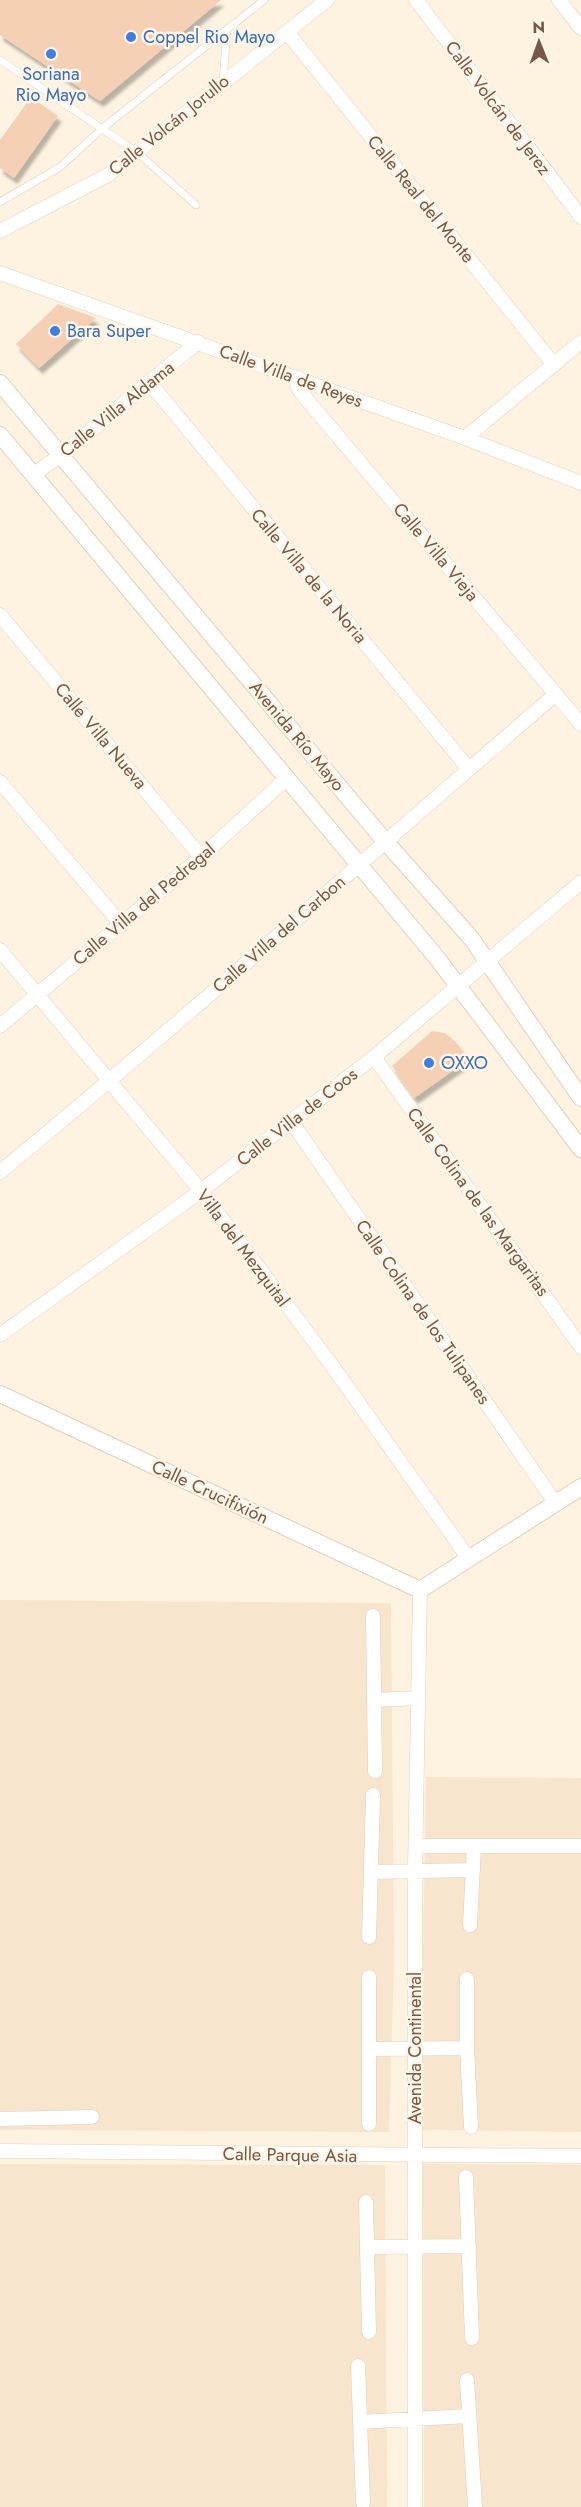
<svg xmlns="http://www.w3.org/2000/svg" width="581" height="2507" font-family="Jost,sans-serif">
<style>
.residential{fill:#f7e5cd}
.building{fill:#f6d0b5;filter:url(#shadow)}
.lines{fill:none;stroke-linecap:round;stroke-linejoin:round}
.service-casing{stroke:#e3cfbb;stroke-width:8}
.minor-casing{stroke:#e3cfbb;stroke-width:15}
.tertiary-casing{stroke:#e3cfbb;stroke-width:18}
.service{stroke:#fff;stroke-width:7}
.minor{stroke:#fff;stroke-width:14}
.tertiary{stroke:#fff;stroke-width:16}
.shop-dot{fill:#3f7fe0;stroke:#fff6e8;stroke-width:2}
.labels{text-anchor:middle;stroke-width:5;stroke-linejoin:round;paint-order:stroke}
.shop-label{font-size:18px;fill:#366cbe;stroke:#fff6e8;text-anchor:start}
.street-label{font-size:18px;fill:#775845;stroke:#fff6e8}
</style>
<defs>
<filter id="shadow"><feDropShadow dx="3.5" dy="6" stdDeviation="1.5" flood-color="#0004"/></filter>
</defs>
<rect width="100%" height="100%" fill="#fef3e0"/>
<!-- residential -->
<path class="residential" d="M0,1600L391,1603L394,1961L389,2132L0,2130Z
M426,1777L581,1778V2132L420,2130Z
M0,2164L385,2165L387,2507H0Z
M423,2164L581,2165V2507H424Z"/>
<!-- building -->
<path class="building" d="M0,0H221L100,101L0,35Z
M31,97L58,116L14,178L0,168V140Z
M58,304L96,318L39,368L16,344Z
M432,1031L445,1033L457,1043L468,1060L414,1098L392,1066Z"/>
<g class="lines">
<defs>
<path id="service" d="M0,60L138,153L196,205
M223,80L227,32
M0,202L60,167L104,127L264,0"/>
<path id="minor" d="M416,0L581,217
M559,0L581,28
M287,32L554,365
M0,231L108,175L327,0
M0,273L465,438L581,483
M298,378L297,386L303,395L581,724
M149,382L469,769
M465,438L581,342
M34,474L61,455L198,342
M0,615L201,857
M0,782L122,925
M0,950L201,1191L331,1364L469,1559
M0,1026L201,857L286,779
M374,1057L581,1347
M291,1121L556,1504
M0,1172C189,1016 371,853 556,694
M0,1335L201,1191L374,1057L581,882
M373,1616L375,1771
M375,1700L417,1698
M416,1846H581
M371,1872L473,1870
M470,1925L474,1847
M369,1937L373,1795
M369,1977V2124
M467,1979V2048L471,2127
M369,2049L467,2048
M0,2119L92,2117
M0,2151L581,2156
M466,2177L472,2338
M366,2202L369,2332
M368,2247L469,2246
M358,2366L363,2503
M467,2380L475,2507
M360,2422L468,2416
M415,2507V1871L420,1590"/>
<path id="tertiary" d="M0,383L384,840L471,938L581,1098
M0,435L437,958L581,1149
M0,1394L420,1590L581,1487"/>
</defs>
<!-- service casing -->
<use href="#service" class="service-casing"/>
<!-- minor casing -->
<use href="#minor" class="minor-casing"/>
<!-- tertiary casing -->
<use href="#tertiary" class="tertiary-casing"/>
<!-- service -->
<use href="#service" class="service"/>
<!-- minor -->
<use href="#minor" class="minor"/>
<!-- tertiary -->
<use href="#tertiary" class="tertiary"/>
</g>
<!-- markers -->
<g class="shop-dot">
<circle cx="131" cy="37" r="6"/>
<circle cx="51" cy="54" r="6"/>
<circle cx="55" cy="331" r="6"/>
<circle cx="429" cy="1063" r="6"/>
</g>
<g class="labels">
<!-- shop labels -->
<g class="shop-label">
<text x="143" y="43">Coppel Rio Mayo</text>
<text x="51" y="80" text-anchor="middle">Soriana<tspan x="51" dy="21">Rio Mayo</tspan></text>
<text x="67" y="337">Bara Super</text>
<text x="441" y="1069">OXXO</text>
</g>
<!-- street labels -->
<g class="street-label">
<text transform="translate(498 108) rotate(53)" y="6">Calle Volcán de Jerez</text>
<text transform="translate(169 125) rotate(-39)" y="6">Calle Volcán Jorullo</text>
<text transform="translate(421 199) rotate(51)" y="6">Calle Real del Monte</text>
<text transform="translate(291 376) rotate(20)" y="6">Calle Villa de Reyes</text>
<text transform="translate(117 409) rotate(-39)" y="6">Calle Villa Aldama</text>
<text transform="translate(436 552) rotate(50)" y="6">Calle Villa Vieja</text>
<text transform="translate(309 576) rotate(50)" y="6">Calle Villa de la Noria</text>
<text transform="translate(101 736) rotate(50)" y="6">Calle Villa Nueva</text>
<text transform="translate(297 736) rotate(50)" y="6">Avenida Río Mayo</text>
<text transform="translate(144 904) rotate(-40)" y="6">Calle Villa del Pedregal</text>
<text transform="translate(279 934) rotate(-41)" y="6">Calle Villa del Carbon</text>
<text transform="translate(297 1117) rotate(-38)" y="6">Calle Villa de Coos</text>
<text transform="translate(478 1202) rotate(54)" y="6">Calle Colina de las Margaritas</text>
<text transform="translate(243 1248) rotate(53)" y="6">Villa del Mezquital</text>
<text transform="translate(423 1312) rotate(55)" y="6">Calle Colina de los Tulipanes</text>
<text transform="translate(210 1492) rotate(25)" y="6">Calle Crucifixión</text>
<text transform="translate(415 2048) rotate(-90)" y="6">Avenida Continental</text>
<text transform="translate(290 2155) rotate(1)" y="6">Calle Parque Asia</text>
</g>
</g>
<!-- north arrow -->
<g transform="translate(539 42) rotate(359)" stroke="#fff6e8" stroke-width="4.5" paint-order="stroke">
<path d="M0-4.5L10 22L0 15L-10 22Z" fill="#775845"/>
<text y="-9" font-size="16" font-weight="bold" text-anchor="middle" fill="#775845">N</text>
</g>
</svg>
